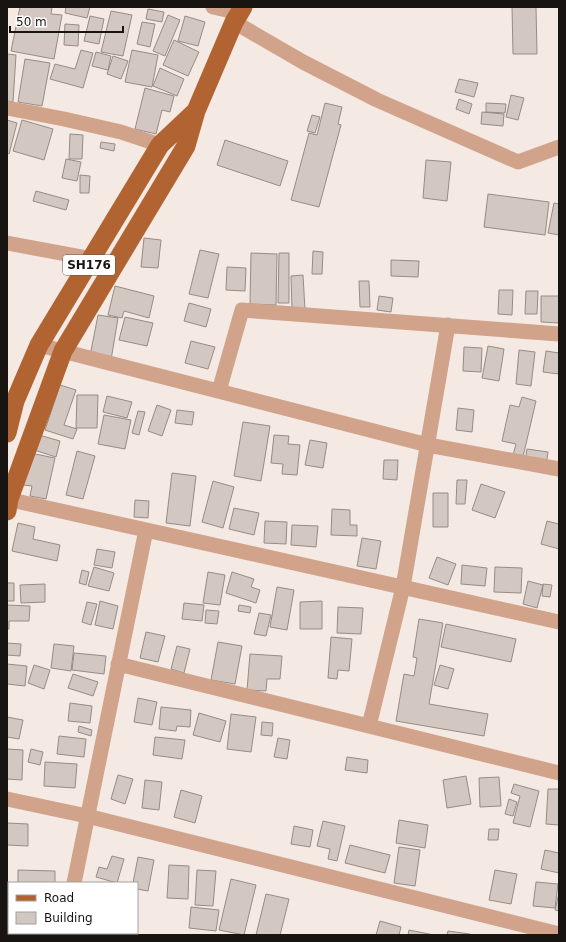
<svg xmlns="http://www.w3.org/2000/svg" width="566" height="942" font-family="'DejaVu Sans',sans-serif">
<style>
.building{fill:#d2c7c1;stroke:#968c86}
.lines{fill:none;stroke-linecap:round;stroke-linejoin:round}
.minor{stroke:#d0a38a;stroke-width:15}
.major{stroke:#b16331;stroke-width:19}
.labels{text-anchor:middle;stroke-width:4;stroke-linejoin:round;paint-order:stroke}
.shield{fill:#fff;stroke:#5d5a59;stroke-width:1}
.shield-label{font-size:12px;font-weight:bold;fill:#171412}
</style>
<rect width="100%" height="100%" fill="#f4e9e3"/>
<!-- building -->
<path class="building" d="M20,7H52L51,14L62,15L54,59L11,51Z
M66,7H90L87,18L65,13Z
M512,7H536L537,54H513Z
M148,9L164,12L162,22L146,19Z
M111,11L132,15L123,56L101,52Z
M168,15L180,20L165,56L153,51Z
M90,16L104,19L99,44L84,41Z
M185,16L205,22L198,46L178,41Z
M142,22L155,24L150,47L137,44Z
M65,24L79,25L78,46L64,45Z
M174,40L199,52L188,76L163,65Z
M81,50L93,53L83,88L50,79L55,64L75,69Z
M132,50L158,55L152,87L125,82Z
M96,52L111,56L108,70L92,66Z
M7,54L16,55L13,102L7,101Z
M113,56L128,61L121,79L107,74Z
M25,59L50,63L42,106L18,102Z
M160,68L184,79L177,96L153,86Z
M459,79L478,83L474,97L455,92Z
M145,88L174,96L170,112L162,110L156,134L135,129Z
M511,95L524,98L518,120L506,117Z
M459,99L472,104L469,114L456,109Z
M325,103L342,107L338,124L341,125L319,207L291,200L309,133L317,135Z
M486,103L506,104L505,113L486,112Z
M482,112L504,114L503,126L481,124Z
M312,115L320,117L315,133L307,131Z
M7,120L17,123L9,154L7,153Z
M22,120L53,129L44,160L13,151Z
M70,134L83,135L82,159H69Z
M225,140L288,161L280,186L217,165Z
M101,142L115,144L114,151L100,148Z
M66,159L81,162L77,181L62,178Z
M426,160L451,162L447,201L423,198Z
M80,175L90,176L89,193H80Z
M36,191L69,200L66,210L33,201Z
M488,194L549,202L545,235L484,227Z
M554,203L559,204V235L548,233Z
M144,238L161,240L158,268L141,267Z
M200,250L219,254L208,298L189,294Z
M313,251L323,252L322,274H312Z
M251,253L277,254L276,305L250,304Z
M279,253H289V303H278Z
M391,260L419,261L418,277L391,276Z
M227,267L246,268L245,291L226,290Z
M303,275L305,310H292L291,276Z
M359,281H369L370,307H360Z
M115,286L154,296L149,318L124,311L122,318L108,315Z
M499,290H513L512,315L498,314Z
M526,291H538L537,314H525Z
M379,296L393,298L391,312L377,310Z
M541,296H559V323L541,322Z
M189,303L211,309L206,327L184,321Z
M98,315L118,318L111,360L90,356Z
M125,317L153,323L147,346L119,340Z
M191,341L215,347L208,369L185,363Z
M488,346L504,349L499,381L482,378Z
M464,347L482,348L481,372L463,371Z
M519,350L535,352L531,386L516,384Z
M546,351L559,353V374L543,372Z
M60,385L76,390L64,425L77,429L73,439L45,430Z
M77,395H98L97,428H76Z
M107,396L132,402L127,418L103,412Z
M522,397L536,401L523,457L513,455L516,444L502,441L510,405L519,407Z
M157,405L171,410L162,436L148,431Z
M458,408L474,410L472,432L456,430Z
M177,410L194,412L192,425L175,423Z
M138,411L145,412L139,435L132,433Z
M104,415L131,420L125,449L98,444Z
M243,422L270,426L261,481L234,476Z
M39,435L60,441L56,457L34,450Z
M274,435L289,436L288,444L300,445L297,475L282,474L283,464L271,463Z
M310,440L327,443L323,468L305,465Z
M527,449L548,452L546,465L525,462Z
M77,451L95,456L83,499L66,495Z
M30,453L55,458L46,499L30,496L32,486L23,485Z
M384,460H398L397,480L383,479Z
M172,473L196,476L190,526L166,523Z
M457,480H467L465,504H456Z
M213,481L234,487L223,528L202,522Z
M481,484L505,492L495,518L472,510Z
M433,493H448V527H433Z
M135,500L149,501L148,518L134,517Z
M234,508L259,513L254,535L229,529Z
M332,509L350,510V525H357V536L331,535Z
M265,521L287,522L286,544L264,543Z
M547,521L559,524V549L541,544Z
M18,523L35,527L33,539L60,545L57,561L12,551Z
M292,525L318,526L316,547L291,545Z
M362,538L381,541L376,569L357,566Z
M97,549L115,552L112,568L94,565Z
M437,557L456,564L448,585L429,578Z
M462,565L487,568L485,586L461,584Z
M94,567L114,573L109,591L88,586Z
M495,567L522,568L521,593L494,592Z
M82,570L89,572L86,585L79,583Z
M208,572L225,575L220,605L203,603Z
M232,572L254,579L251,587L260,590L256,603L226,593Z
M528,581L543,585L537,608L523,604Z
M7,583H14V601H7Z
M45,584V602L21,603L20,585Z
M543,584L552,585L550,597L542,596Z
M277,587L294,590L287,630L270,627Z
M100,601L118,606L113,629L95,625Z
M322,601V629H300V602Z
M87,602L97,604L91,625L82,622Z
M184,603L204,605L202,621L182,619Z
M7,605L30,606L29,621H9V629H7Z
M239,605L251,607L250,613L238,611Z
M338,607L363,608L361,634L337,633Z
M206,610L219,611L217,624L205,623Z
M259,613L271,615L266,636L254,634Z
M419,619L443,623L429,704L488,714L484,736L396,721L404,674L414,676L417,658L413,657Z
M446,624L516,639L511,662L441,647Z
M146,632L165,636L158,662L140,658Z
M331,637L352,639L349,671L338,670L337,679L328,678Z
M218,642L242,646L235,684L211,680Z
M7,643L21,644L20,656L7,655Z
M54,644L74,646L71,671L51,668Z
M177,646L190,649L184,673L171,669Z
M74,653L106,656L104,674L72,670Z
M250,654L282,656L280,679H267L266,691L247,690Z
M7,664L27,666L25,686L7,684Z
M34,665L50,670L44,689L28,683Z
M440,665L454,669L448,689L434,685Z
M73,674L98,682L93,696L68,688Z
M138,698L157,702L152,725L134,722Z
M70,703L92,706L90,723L68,721Z
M161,707L191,710L190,727L177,726L176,731L159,729Z
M199,713L226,721L220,742L193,735Z
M231,714L256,717L251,752L227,749Z
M7,717L23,720L19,739L7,737Z
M262,722L273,723L272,736L261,735Z
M79,726L92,730L91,736L78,732Z
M59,736L86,739L84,757L57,754Z
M155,737L185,740L182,759L153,755Z
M278,738L290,740L287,759L274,757Z
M7,749L23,750L22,780L7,779Z
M31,749L43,752L40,765L28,762Z
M347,757L368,760L367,773L345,770Z
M45,762L77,764L75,788L44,786Z
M118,775L133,779L125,804L111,799Z
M466,776L471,804L447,808L443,780Z
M499,777L501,806L480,807L479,778Z
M145,780L162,782L159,810L142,808Z
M514,784L539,791L530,827L513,823L520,796L511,793Z
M548,789H559V825L546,824Z
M181,790L202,796L195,823L174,817Z
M509,799L517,802L513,816L505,814Z
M399,820L428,825L425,848L396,843Z
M323,821L345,826L337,861L328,859L330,849L317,846Z
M7,823L28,824V846L7,845Z
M294,826L313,830L310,847L291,844Z
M489,829H499L498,840H488Z
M350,845L390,855L385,873L345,863Z
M399,847L420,850L415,886L394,883Z
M545,850L559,853V873L541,869Z
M112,856L124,859L117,883L96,877L99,867L107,869Z
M138,857L154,860L148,891L137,889V883H133Z
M169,865L189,866L188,899L167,898Z
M18,870L55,871V883H18Z
M197,870L216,871L213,906L195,905Z
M495,870L517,874L511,904L489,900Z
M231,879L256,885L244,935L219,930Z
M536,882L558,884L555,908L533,906Z
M559,893V911L555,910Z
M266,894L289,899L280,935H256Z
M191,907L219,910L216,931L189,928Z
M380,921L401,927L399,935H376Z
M409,930L434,935H408Z
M448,931L470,934L469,935H447Z
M73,933H106L105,935H80Z"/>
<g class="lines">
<!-- minor -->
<path class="minor" d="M213,7L240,13
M234,22L303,62L377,100L518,162L559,147
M7,108L64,119L121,132L160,145
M7,243L93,259
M39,345L428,445L559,469
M219,391L242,310L559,334
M7,499L559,622
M118,664L559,773
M369,726L403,587L448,325
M7,799L87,816L559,934
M74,883L146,530
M63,935L64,933"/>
<!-- major -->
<path class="major" d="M7,433L15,401L39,345L160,145L195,112
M7,511L9,499L63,351L186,146L196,111L234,22L243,7"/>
</g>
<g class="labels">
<!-- shield labels -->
<rect class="shield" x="63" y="255" width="52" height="20" rx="3"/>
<g class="shield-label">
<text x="89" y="269">SH176</text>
</g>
</g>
<!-- border -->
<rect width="566" height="942" fill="none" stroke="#171412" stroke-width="16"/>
<!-- legend -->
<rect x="8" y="882" width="130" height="52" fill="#ffffff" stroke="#a2a1a0"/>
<rect x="16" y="895" width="20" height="6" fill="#b16331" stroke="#a2a1a0"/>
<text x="44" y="902" font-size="12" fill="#171412">Road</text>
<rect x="16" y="912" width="20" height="12" fill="#d2c7c1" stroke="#a2a1a0"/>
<text x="44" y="922" font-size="12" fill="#171412">Building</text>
<!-- scale -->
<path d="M10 26v6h113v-6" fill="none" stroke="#171412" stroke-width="2"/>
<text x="16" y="26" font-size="12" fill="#171412" stroke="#ffffff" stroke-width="3" paint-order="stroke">50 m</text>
</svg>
